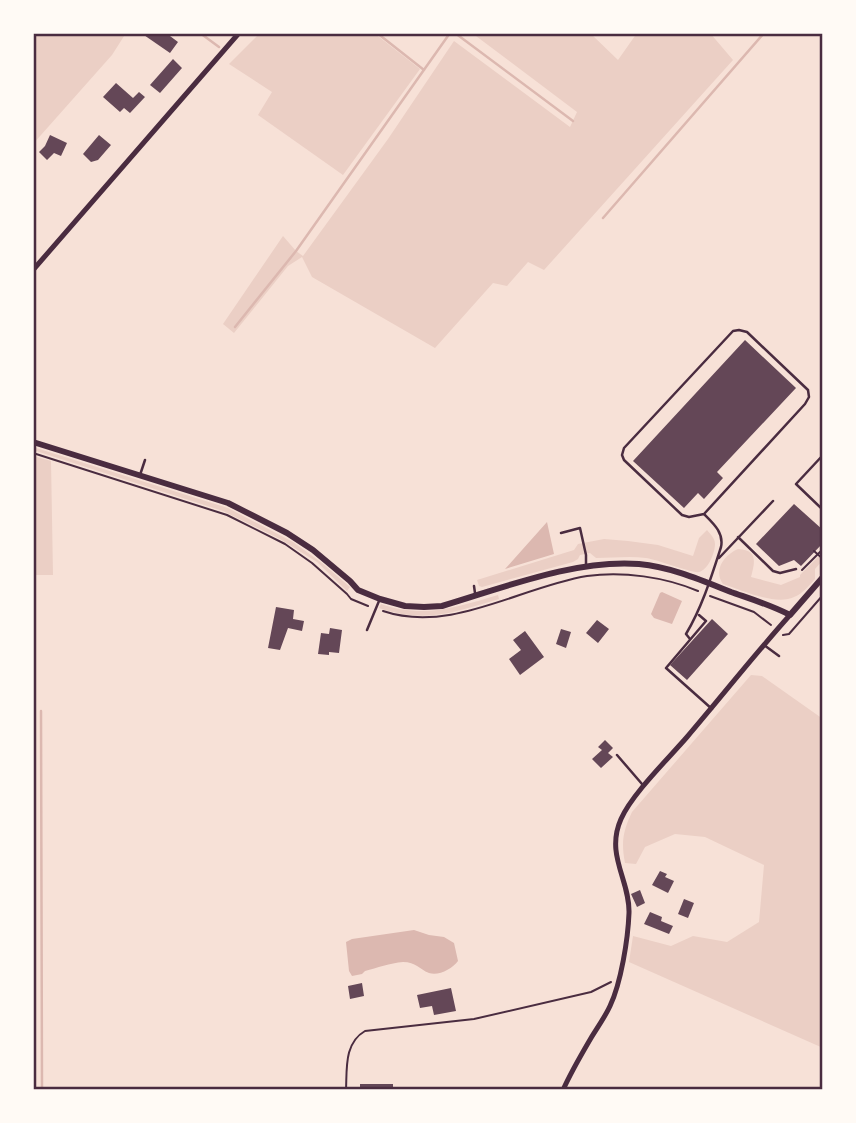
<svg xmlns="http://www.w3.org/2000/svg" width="856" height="1123" font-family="'DejaVu Sans',sans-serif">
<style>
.green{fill:#ebcfc5}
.water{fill:#dcb8b0}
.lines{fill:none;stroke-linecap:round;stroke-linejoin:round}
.stream{stroke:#dcb8b0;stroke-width:2.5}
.building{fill:#644757}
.path{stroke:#4a2c40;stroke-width:2}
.service{stroke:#4a2c40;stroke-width:2.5}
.minor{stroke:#4a2c40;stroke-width:5}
.tertiary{stroke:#4a2c40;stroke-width:6}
.neatline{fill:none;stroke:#4a2c40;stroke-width:2.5}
</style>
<rect width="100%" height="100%" fill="#f7e1d7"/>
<!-- green -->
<path class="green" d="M33,33H126L112,55L33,144Z
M260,33H374L420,69L343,175L258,115L272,92L229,64Z
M472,33H590L618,60L637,33H710L733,60L544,270L528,262L507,286L493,283L435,348L312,277L302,257L288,266L234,333L223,324L283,236L296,251L303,256L388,139L454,41L570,127L577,112Z
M33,447L228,508L293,542L322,563L350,587L347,591L317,562L280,539L223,511L33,450Z
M33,456L51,461L53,575H33Z
M707,530C710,534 715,538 715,544C715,553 708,570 699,572C694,574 656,559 646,558C630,556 612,558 596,558L590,553L580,555L578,559L573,562L482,587L479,586L477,580L574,550L578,544L604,539L628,541L658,545L693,556L699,538Z
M738,549C758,550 755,562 751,577L781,585L800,577V575L823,552V560L815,569V579C809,586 802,594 794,597C776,606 741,590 723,584C713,570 724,555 738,549Z
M498,595L499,599C454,612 426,624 379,608L381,604C424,619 457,607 498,595Z
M751,675L762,676L823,719V1048L629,962L633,936L671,946L693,936L727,942L759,922L764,865L705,837L675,834L645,847L636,864L625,863C621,842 623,831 632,812Z"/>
<!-- water -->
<path class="water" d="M547,522L554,554L505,569Z
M662,592L682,601L672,624L654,618L651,614L660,593Z
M414,930L429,935L444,937L454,943L458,961C452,969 439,976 429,973C419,969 416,962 403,962C390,963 377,968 365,971L362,974L352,976L349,971L346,942L352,939Z"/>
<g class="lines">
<!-- stream -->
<path class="stream" d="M200,33L219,47
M377,33L424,70
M455,33L573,121
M603,218L764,33
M235,327L296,251L450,33
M41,711L42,1090"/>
</g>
<!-- building -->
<path class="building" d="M141,33H166L178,42L170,53Z
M173,59L182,68L160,93L150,85Z
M116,83L133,98L139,92L145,97L130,113L124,108L120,112L103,97Z
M50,135L67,143L61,156L54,153L47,160L39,152L45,146Z
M99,135L111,145L98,160L91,162L83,154Z
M745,340L796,388L717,472L723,478L704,499L698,493L684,508L633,461Z
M794,504L823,530V543L801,566L794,560L779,566L756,544Z
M276,607L294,610L293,619L304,621L302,631L288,628L280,650L268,648Z
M712,619L728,634L687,680L670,665Z
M597,620L609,629L598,643L586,633Z
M330,628L342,630L339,653L329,652V655L318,654L321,633L329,634Z
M561,629L571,632L566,648L556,644Z
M525,631L544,657L520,675L509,659L521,650L513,640Z
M605,740L613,748L608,753L613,757L601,768L592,759L602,750L598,747Z
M660,871L667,874L665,877L674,881L668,893L652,885Z
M640,890L645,903L637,907L631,894Z
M684,899L694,903L688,918L678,914Z
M650,912L662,917L661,921L673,926L669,934L644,924Z
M362,983L364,996L350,999L348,986Z
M451,988L456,1011L434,1015L432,1006L420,1008L417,995Z
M360,1084H393V1090H360Z"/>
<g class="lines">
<!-- path -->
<path class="path" d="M33,453L227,515L285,544L312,563L347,594L351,599L368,606
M814,551L823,559
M802,570L823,549
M710,596L754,612L771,625
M383,611C451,634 520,587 587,576C623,571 665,577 698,591
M783,635L789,634L823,595
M346,1090C347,1069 344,1043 365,1031L474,1019L591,992L611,982"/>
<!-- service -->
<path class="service" d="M823,455L796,484L823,510
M140,475L145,460
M561,533L580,528L586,555V566
M738,537L773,571L780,573L796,569
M719,558L773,501
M474,586L475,593
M699,615L706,621L666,668L712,709
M367,630L379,601
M690,639L686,634C702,607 711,578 721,547C724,533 714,524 704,514L689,517L682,515L624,460L622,455L624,448L733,331L739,330L747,332L808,390L809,397L805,404L704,514
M764,645L779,656
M617,755L642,784"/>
<!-- minor -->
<path class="minor" d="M33,270L239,33
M563,1090C571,1072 581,1055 591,1038C597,1028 605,1017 610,1006C621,983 628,939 629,913C630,880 605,855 621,819C632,794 668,759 687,737C722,696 755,654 790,615"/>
<!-- tertiary -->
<path class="tertiary" d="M33,442L228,503L287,533L313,550L350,581L358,590L380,599L405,606L424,607L442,606C503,588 575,559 639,564C671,567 701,580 731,592C751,599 771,605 790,615L823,577"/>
</g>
<!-- border -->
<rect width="856" height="1123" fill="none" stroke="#fffaf5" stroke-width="70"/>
<rect x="35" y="35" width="786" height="1053" class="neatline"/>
</svg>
